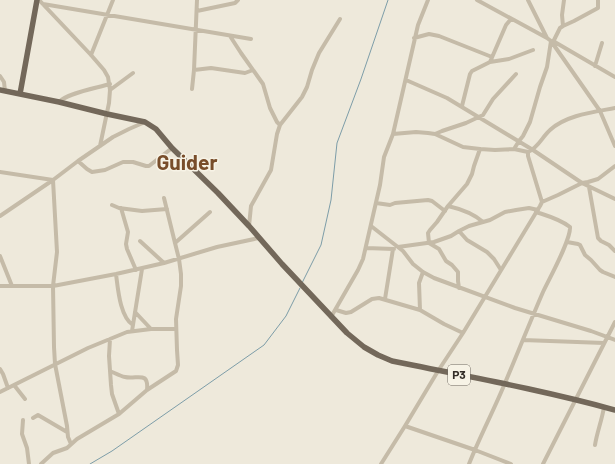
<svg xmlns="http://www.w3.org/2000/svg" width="615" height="464" font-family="Barlow,sans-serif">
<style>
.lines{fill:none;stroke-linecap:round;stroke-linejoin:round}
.stream{stroke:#7d9da8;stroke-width:1}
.minor{stroke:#c5bba8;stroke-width:4}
.major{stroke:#73685a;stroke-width:5.5}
.labels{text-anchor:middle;stroke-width:3;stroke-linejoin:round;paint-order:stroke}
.shield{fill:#f7f3e6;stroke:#6e6860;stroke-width:1}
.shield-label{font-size:12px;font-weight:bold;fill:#332d27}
.town-label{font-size:21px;font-weight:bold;fill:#784d2a;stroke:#f7f3e6}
</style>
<rect width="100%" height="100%" fill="#eee9db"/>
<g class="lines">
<!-- stream -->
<path class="stream" d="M302,283L321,245L331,200L337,143L361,79L388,0
M90,464L112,451L264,345L286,316L300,288"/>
<!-- minor -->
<path class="minor" d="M39,0L91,55L104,70L108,77L110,90L109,103L100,146
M477,0L547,38
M528,0L547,38L551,41L600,111L615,146
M43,4C112,15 182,28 251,39
M197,11L235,3L238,0
M563,26L562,15L564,0
M230,36L241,53L263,84L270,108L277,122L280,125
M414,38L429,34L439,36L492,57
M553,41L615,77
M553,42L560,28L563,26L574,21L598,8V0
M91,55L113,0
M490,62L509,59L533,50
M595,66L602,43
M194,70L211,68L245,73L253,70
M0,76L4,82L5,91
M406,80L447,98L533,150L582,183L615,199
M192,89L194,70L197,0
M110,90L133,73
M59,102C67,93 97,88 110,84
M462,106L470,74L472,71L490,62L506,25L511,19
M393,134L416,132L428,133L435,134L463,147L480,149L495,150L514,149L528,152
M435,134L442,131L466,123L483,115L493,99L516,74
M514,149L519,141L523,136L530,122L540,87L547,67L551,41
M78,161L87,169L92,172L105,170L123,162H133L146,166H149L172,148
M0,172L53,180L57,252L53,286L54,347L55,364L67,426L68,437L71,444
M589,187L598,238L601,241L609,245L615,251
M542,202L558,195L582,183L588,182L598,179L615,166
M376,203L390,205L395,203L428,200L432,201L445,211
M112,205L119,208L142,211L167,209
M448,206C461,209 473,213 483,222
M121,208L128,232L126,244L127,249L136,270
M0,216L53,180L78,161L113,137L129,129L145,122
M249,226L251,206L271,170L277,134L280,125L302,97L307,87L312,70L319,53L340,19
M371,226L403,251L413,264L423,272L434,278L515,308L591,331L615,340
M459,231L467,240L487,252L494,259L501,270
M140,241L164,263
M567,242L578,244L580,245L585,255L591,260L600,270L603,272L615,277
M175,243L210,212
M398,247L434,242L451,236L459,231L469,226L490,220L505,212L516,210L529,208L538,210
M366,248L394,249
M0,256L12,286H53L116,274L164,263L217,247L259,238
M116,274C118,289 120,317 133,325
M0,286H12
M459,288L458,281V272L452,265L446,261L439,249L429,243L428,233L430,230L437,222L448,206L467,184L472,174L474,166L480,149
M385,299L393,249
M336,310L346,313L351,312L372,299L379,298L420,310L444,324L463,333
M420,310L419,283L423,272
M135,312L151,329
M331,317L358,270L363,259L380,185L384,157L393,134L418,25L428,0
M132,331L142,269
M110,339L109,356L111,385L112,394L119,414
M523,340L604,343
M0,369L3,374L8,388
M14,385L25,399
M147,390L176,371L178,365L177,350L176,319L181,286V274L179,259L175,243L164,198
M0,392L88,348L127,332L151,329H176
M33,418L38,415L67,432
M23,420L22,434L27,448L29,464
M405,426L475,450L511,464
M595,445C597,432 602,420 604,407
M41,464L53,453L67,448L77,439L119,414L147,390C149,370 136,380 125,377C120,376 115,373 110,371
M381,464L405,426L438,371L463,333L540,206L542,202L528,156V152C539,147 542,137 550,130C566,115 594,112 615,108
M469,464C480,436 494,410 505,383C518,352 530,322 543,292C549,279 571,240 570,227C560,219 548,216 536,212
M543,464L615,322"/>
<!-- major -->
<path class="major" d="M0,90L59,102L107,114L145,122L156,129L172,148L218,193L249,226L282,264L347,333L364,347L378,355L392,361L407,364C476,378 546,391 615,410
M20,94L37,0"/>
</g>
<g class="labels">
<!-- shield labels -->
<rect class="shield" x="448" y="365" width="22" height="20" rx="3"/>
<g class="shield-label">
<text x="459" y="379">P3</text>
</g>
<!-- town labels -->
<g class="town-label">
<text x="187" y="170">Guider</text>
</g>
</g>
</svg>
